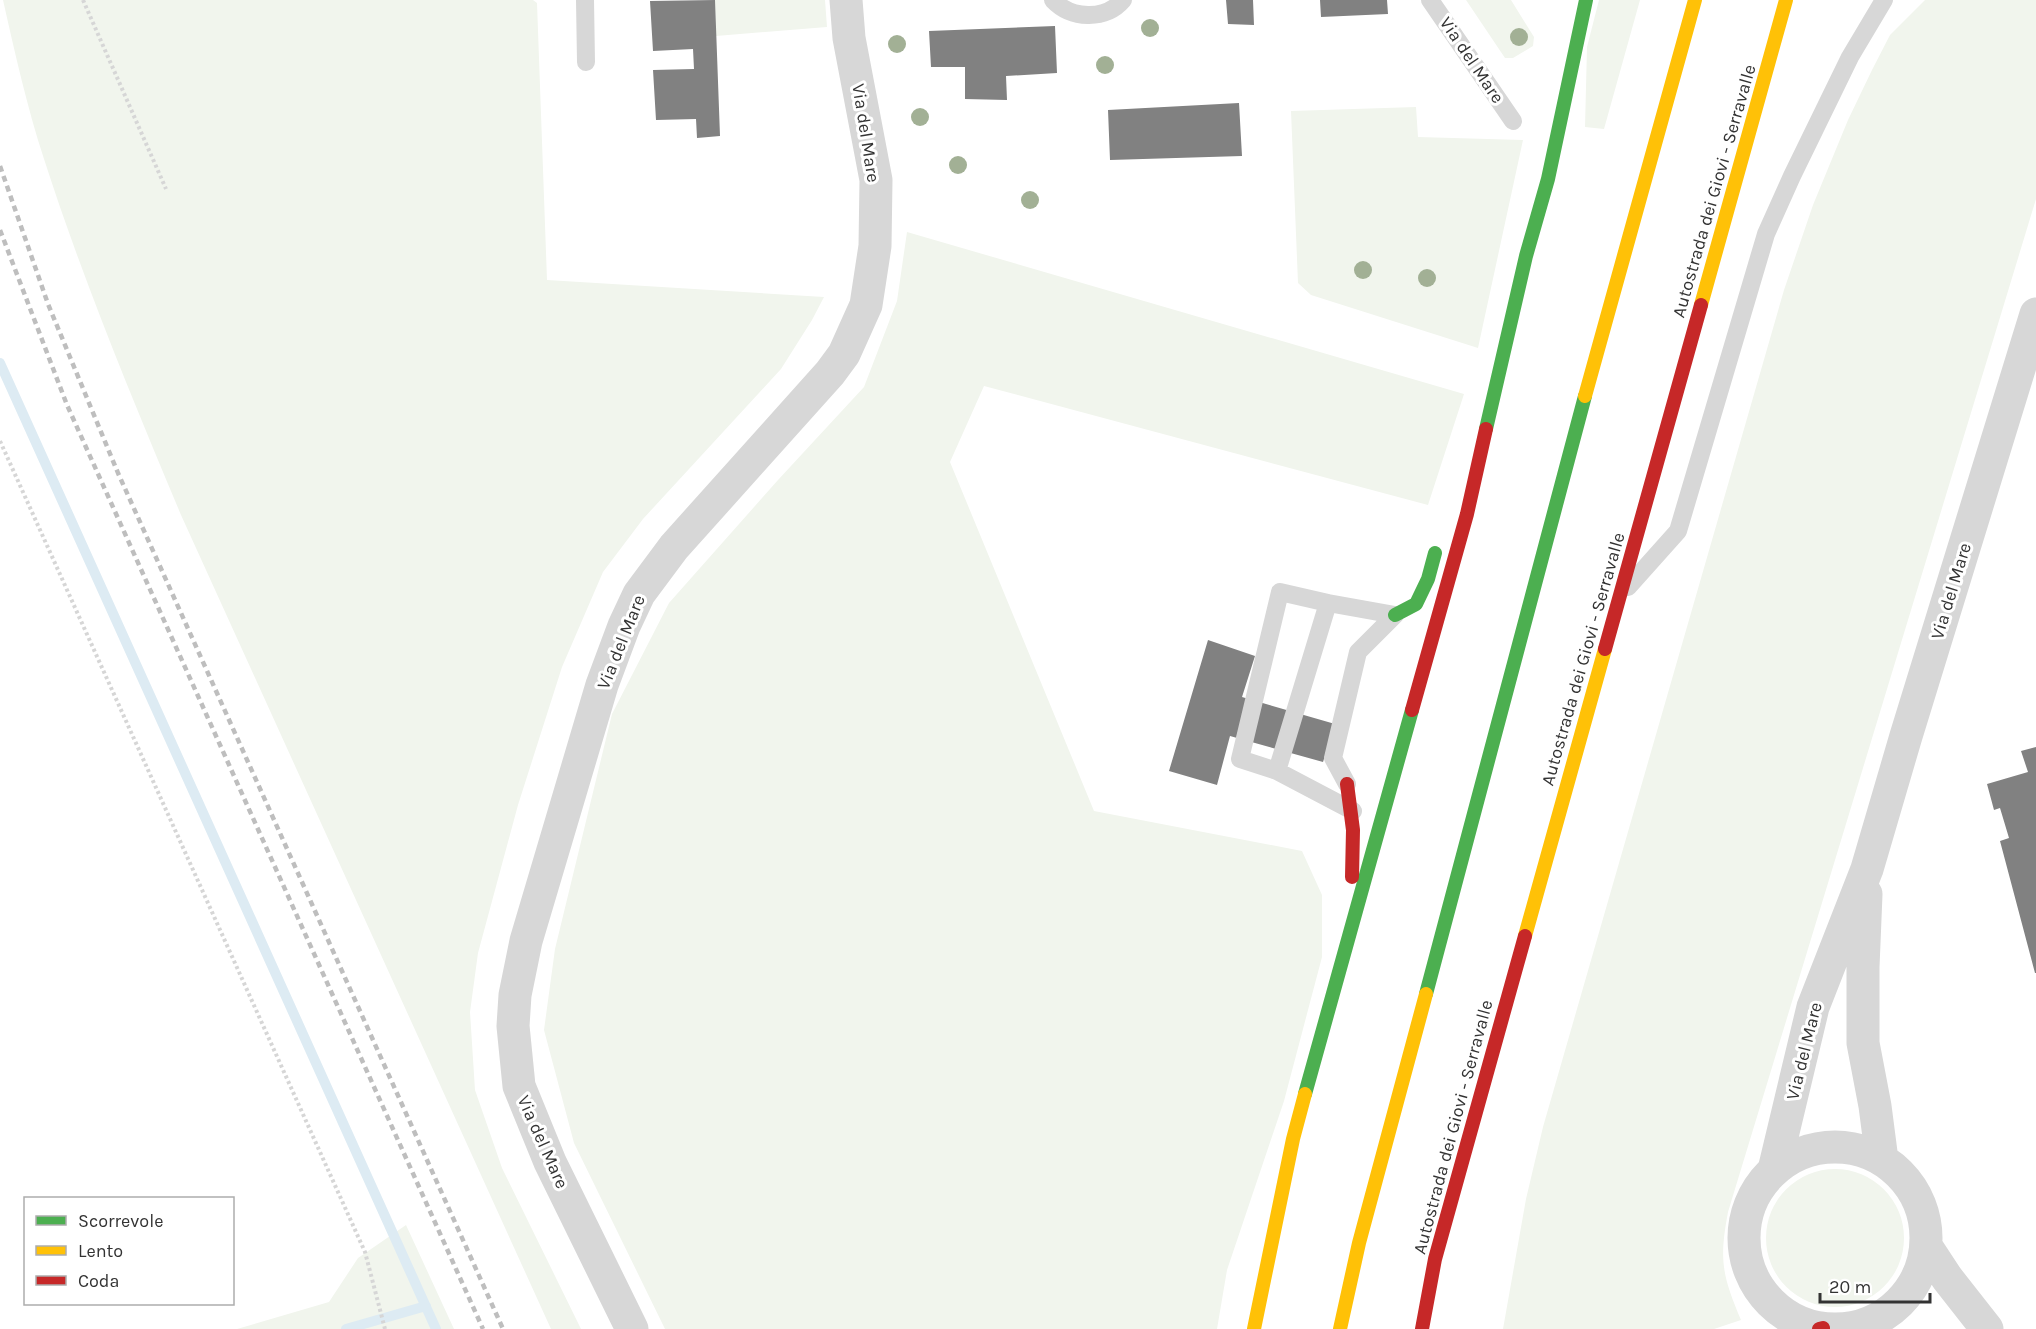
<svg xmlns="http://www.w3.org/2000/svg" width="2036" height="1329" font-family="Karla,sans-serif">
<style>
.green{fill:#f1f5ed}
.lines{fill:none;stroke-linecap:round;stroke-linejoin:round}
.stream{stroke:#ddebf3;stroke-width:10}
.building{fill:#818181}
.path{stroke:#d6d6d6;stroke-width:4;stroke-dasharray:3 3;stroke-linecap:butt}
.lane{stroke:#d7d7d7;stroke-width:18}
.street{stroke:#d7d7d7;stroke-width:33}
.fast{stroke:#4caf50;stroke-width:14}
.slow{stroke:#ffc107;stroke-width:14}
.jam{stroke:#c62828;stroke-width:14}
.rail{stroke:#bebebe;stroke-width:4.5;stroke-dasharray:6 4.5;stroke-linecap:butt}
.tree{fill:#a2b095}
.labels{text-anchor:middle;stroke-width:6;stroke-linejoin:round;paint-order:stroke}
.street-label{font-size:18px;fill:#333;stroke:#fff}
</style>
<rect width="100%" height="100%" fill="#fff"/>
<!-- green -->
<path class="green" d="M3,0H533L537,3L547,280L824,297L812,320L781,369L643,519L603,572L562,667L518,805L478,953L470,1012L475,1090L502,1168L581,1329H551L181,515C132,398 83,280 44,159C27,107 15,53 3,0Z
M715,0H825L827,27L716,36Z
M1466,0H1511L1534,37L1533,46L1513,58H1505Z
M1599,0H1640L1604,129L1585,127L1587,47Z
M1925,0H2036V199L1728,1212C1719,1260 1722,1275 1741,1320L1714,1329H1503L1526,1199L1543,1127L1784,290L1813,205L1848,120L1872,70L1890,35Z
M1416,107L1418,137L1523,140L1478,348L1311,295L1298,283L1291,111Z
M907,232L1464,394L1428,505L984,386L950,462L1094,811L1302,851L1322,895V957L1284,1101L1227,1270L1217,1329H665L574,1143L544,1030L555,949L612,714L669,603L778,480L864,387L897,301Z
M1766 1238a69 69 0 1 1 138 0a69 69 0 1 1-138 0Z
M406,1225L454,1329H237L329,1302L358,1258Z"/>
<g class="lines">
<!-- stream -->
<path class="stream" d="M0,363L436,1329
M346,1329L426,1306"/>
</g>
<!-- building -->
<path class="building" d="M715,0L720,136L697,138L696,119L656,120L653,70L694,69L693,49L653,51L650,1Z
M1226,0H1253L1254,25L1228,24Z
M1320,0H1387L1388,14L1321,17Z
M1055,26L1057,73L1006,76L1007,100L965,99V67H931L929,31Z
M1239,103L1242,156L1110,160L1108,110Z
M1208,640L1255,656L1242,697L1335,724L1323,762L1230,736L1217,785L1169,771Z
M2036,747V973H2035L2000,841L2009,838L2000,808L1994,810L1987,784L2028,772L2021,751Z"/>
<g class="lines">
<!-- path -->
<path class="path" d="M83,0L166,189
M0,441L365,1252L385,1329"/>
<!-- lane -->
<path class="lane" d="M585,0L586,62
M1053,0C1071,19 1105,21 1123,0
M1430,0L1513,121
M1628,587L1678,531L1766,234L1792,176L1850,57L1884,0
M1277,771L1240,759L1280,592L1328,603
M1347,784L1333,758L1358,652L1395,615
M1353,811L1277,771L1328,603L1395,615"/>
<!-- street -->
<path class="street" d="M1866,894L1863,967V1043L1875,1106L1882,1160
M1744 1238a91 91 0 1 1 182 0a91 91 0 1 1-182 0Z
M1774,1170L1813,1007L1867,869L1906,736L2036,314
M1926,1246L1947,1278L1987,1329
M632,1329L550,1162L519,1086L513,1026L515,995L526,941L602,685L624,626L639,594L674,547L830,373L844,354L866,305L875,246L876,180L849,38L846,0"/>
<!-- fast -->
<path class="fast" d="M1486,429L1526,256L1548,179L1586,0
M1395,615L1416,604L1428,579L1435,553
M1426,994L1585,396
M1305,1094L1412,710"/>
<!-- slow -->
<path class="slow" d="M1701,305L1786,0
M1585,396L1695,0
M1525,936L1605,649
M1254,1329L1293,1139L1305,1094
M1340,1329L1359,1243L1426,994"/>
<!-- jam -->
<path class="jam" d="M1605,649L1701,305
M1412,710L1467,514L1486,429
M1347,784L1353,830L1352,877
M1422,1329L1435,1259L1525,936
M1819,1329L1823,1328"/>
<!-- rail -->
<path class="rail" d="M0,166L48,304L118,473L503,1329
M0,230L67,405L483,1329"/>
</g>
<!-- trees -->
<g class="tree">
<circle cx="1150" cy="28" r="9"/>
<circle cx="1519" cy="37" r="9"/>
<circle cx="897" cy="44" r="9"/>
<circle cx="1105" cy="65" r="9"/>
<circle cx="920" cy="117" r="9"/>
<circle cx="958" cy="165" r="9"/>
<circle cx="1030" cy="200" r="9"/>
<circle cx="1363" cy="270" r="9"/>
<circle cx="1427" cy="278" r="9"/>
</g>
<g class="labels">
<!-- street labels -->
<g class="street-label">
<text transform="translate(1472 60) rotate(56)" y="6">Via del Mare</text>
<text transform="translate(866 133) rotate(81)" y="6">Via del Mare</text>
<text transform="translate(1714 191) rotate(-74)" y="6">Autostrada dei Giovi - Serravalle</text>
<text transform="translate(1951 591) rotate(-73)" y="6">Via del Mare</text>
<text transform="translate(621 642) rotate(-68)" y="6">Via del Mare</text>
<text transform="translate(1583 659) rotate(-74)" y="6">Autostrada dei Giovi - Serravalle</text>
<text transform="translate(1804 1051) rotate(-76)" y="6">Via del Mare</text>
<text transform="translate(1453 1127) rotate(-75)" y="6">Autostrada dei Giovi - Serravalle</text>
<text transform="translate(543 1142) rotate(66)" y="6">Via del Mare</text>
</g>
</g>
<!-- legend -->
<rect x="24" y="1197" width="210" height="108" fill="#ffffff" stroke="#adadad" stroke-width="1.5"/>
<rect x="36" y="1216" width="30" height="9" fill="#4caf50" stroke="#adadad" stroke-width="1.5"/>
<text x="78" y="1227" font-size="18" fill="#333333">Scorrevole</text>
<rect x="36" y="1246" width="30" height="9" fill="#ffc107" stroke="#adadad" stroke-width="1.5"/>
<text x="78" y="1257" font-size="18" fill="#333333">Lento</text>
<rect x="36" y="1276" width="30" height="9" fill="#c62828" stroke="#adadad" stroke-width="1.5"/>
<text x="78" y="1287" font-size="18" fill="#333333">Coda</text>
<!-- scale -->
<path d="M1820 1293v9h110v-9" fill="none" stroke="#333333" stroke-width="3"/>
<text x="1829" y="1293" font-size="18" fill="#333333" stroke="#ffffff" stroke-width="4.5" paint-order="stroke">20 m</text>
</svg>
